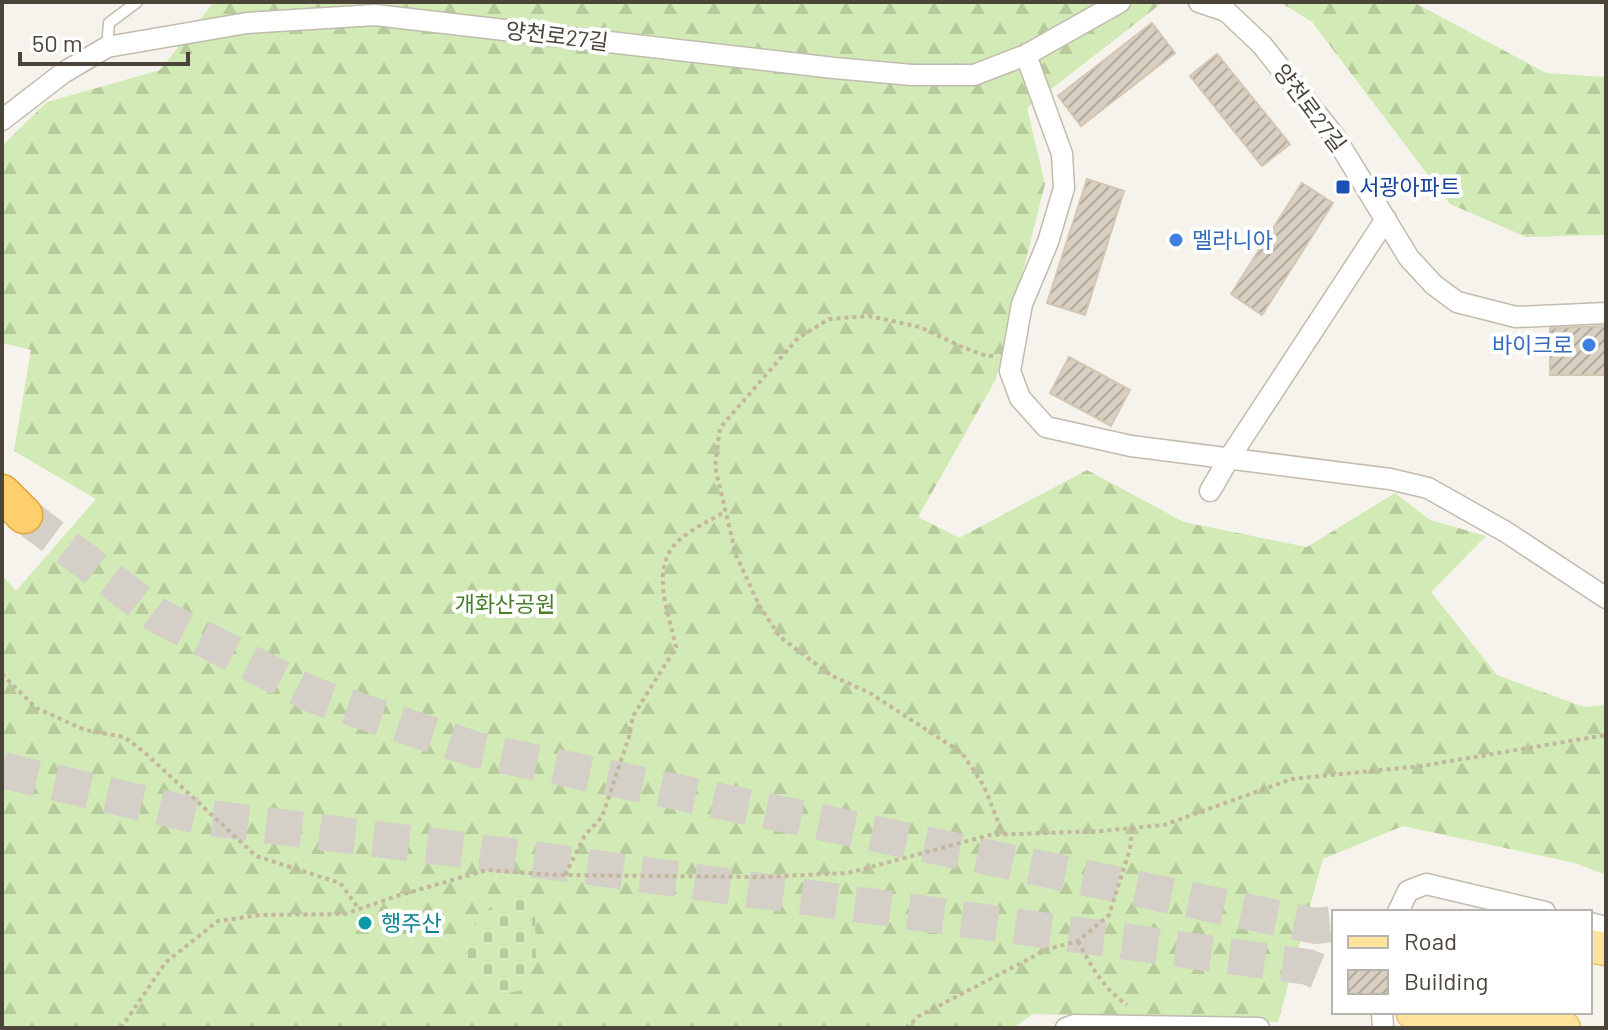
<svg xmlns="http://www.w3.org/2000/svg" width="1608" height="1030" font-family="Barlow,'Noto Sans KR',sans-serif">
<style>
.forest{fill:url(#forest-firs)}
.cemetery{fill:url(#cemetery-stones)}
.building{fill:url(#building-hatch);stroke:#d3c7b4;stroke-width:2}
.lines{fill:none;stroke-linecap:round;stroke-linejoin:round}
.highway-tunnel{stroke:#d4d0c8;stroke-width:36;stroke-dasharray:36 18;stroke-linecap:butt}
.lane-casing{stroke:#c2bbae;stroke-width:13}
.street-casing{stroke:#c2bbae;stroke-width:23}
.primary-casing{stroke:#e6c16a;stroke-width:35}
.highway-casing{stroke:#e0a43c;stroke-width:39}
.path{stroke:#c4b79f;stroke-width:4;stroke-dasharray:4 4;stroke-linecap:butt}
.lane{stroke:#fff;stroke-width:10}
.street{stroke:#fff;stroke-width:20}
.primary{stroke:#ffe39c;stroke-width:32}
.highway{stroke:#ffcf6e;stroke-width:36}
.transit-dot{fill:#1a4fb4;stroke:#fff;stroke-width:3}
.shop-dot{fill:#3f7fe0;stroke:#fff;stroke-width:3}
.culture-dot{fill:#0f9aa8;stroke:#fff;stroke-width:3}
.labels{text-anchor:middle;stroke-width:8;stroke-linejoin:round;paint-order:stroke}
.street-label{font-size:22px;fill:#4b4439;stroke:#fff}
.transit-label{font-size:22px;fill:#164399;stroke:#fff;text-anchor:start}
.shop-label{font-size:22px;fill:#366cbe;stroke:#fff;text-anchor:start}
.park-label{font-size:22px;fill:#4a7f2a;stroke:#fff}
.culture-label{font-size:22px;fill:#0d838f;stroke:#fff;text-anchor:start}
</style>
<defs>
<pattern id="forest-firs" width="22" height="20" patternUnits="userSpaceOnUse" patternTransform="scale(2)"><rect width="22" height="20" fill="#d2eab5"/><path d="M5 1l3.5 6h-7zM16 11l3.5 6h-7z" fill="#b6ca9c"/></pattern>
<pattern id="cemetery-stones" width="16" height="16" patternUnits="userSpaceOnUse" patternTransform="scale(2)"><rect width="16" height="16" fill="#d2eab5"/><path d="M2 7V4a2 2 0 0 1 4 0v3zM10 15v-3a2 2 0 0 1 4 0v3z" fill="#b6ca9c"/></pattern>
<pattern id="building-hatch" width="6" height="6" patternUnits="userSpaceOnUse" patternTransform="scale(2)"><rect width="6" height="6" fill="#d8cfc1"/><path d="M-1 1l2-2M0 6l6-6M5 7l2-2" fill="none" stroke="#b1aa9e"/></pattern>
</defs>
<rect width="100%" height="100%" fill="#f6f3ec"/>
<!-- forest -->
<path class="forest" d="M214,2H1163L1027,108L1045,184L996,379L918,517L959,538L1087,470L1184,522L1307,547L1395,493L1430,520L1486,536L1431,592L1497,675L1584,707L1606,705V875L1575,863L1403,826L1323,859L1278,1022L1033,1014L1013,1028H2V575L16,591L96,499L14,451L31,350L2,343V146L47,102L160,70Z
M1280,2H1413L1546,73L1606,77V235L1526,237L1450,204L1312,22Z"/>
<!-- cemetery -->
<path class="cemetery" d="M513,894L525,895L535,911L536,962L522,990L506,994L469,976L466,947L479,915Z"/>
<!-- building -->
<path class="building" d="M1152,23L1175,53L1081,126L1058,96Z
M1217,54L1290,144L1262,166L1190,76Z
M1087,179L1124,191L1085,315L1047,303Z
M1302,183L1333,203L1262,315L1231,294Z
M1606,326V375H1550V328Z
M1069,357L1130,390L1111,426L1050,393Z"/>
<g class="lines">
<!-- highway-tunnel -->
<path class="highway-tunnel" d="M24,515L157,615L313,695L477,750L1315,926L1334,924
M2,770L202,817L510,856L1308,967L1334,978"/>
<defs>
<path id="lane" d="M107,47L109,23L137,2"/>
<path id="street" d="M1199,2L1226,11L1262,45L1335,137L1409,258L1434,285L1457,302L1516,317L1606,313
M1026,55L1062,154L1064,188L1048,242L1022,304L1010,371L1020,398L1046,427L1131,446L1390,479L1428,488L1506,532L1606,598
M2,120L63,73L107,47L247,23L375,15L834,68L912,75H974L1026,55L1120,2
M1210,491L1228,460L1386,219
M1398,912L1408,891L1426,884L1545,912
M1590,923L1606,927
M1382,1012L1383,1028
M1066,1028L1074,1025L1259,1028"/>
<path id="primary" d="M1590,946L1606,949
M1413,1013L1564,1028"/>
<path id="highway" d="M2,493L24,515"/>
</defs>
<!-- lane casing -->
<use href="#lane" class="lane-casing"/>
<!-- street casing -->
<use href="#street" class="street-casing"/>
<!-- primary casing -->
<use href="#primary" class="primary-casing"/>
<!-- highway casing -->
<use href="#highway" class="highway-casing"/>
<!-- path -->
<path class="path" d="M993,356H986L960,346L920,327L869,316L829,319L798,338L720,428L715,467L736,555L759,605L780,637L832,676L870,693L962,753L984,786L1003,834
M2,674L36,708L85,730L124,737L143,751L256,856L340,883L359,909
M565,875L585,835L602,817L629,737L633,716L676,647C669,613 649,569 678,541C691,529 711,520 726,511
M1078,941C1091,966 1103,988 1127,1005
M121,1028L166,962L218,921L260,915L345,914L397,896L487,870L556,875L761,877L848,873L990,835L1101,831L1164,825L1292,779L1421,766L1606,735
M906,1028L919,1016L1048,949L1078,941L1109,915L1130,849L1132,828"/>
<!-- lane -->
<use href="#lane" class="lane"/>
<!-- street -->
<use href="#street" class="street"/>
<!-- primary -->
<use href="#primary" class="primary"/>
<!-- highway -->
<use href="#highway" class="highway"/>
</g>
<!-- markers -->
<rect class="transit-dot" x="1335" y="179" width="16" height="16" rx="4"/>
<g class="shop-dot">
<circle cx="1176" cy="240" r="8"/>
<circle cx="1589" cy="345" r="8"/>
</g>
<circle class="culture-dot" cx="365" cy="923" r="8"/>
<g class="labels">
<!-- street labels -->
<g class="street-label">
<text transform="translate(557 36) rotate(7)" y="8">양천로27길</text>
<text transform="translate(1310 108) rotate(53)" y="8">양천로27길</text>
</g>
<!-- transit labels -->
<g class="transit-label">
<text x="1359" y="195">서광아파트</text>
</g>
<!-- shop labels -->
<g class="shop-label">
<text x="1192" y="248">멜라니아</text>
<text x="1573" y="353" text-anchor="end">바이크로</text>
</g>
<!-- park labels -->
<g class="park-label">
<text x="505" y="612">개화산공원</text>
</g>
<!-- culture labels -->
<g class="culture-label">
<text x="381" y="931">행주산</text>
</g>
</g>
<!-- border -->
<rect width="1608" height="1030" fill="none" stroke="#4b4439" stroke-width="8"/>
<!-- legend -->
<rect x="1332" y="910" width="260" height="104" fill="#ffffff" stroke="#b7b4b0" stroke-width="2"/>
<rect x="1348" y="936" width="40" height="12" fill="#ffe39c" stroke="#b7b4b0" stroke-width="2"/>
<text x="1404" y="950" font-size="24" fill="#4b4439">Road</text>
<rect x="1348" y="970" width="40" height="24" fill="url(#building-hatch)" stroke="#b7b4b0" stroke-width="2"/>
<text x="1404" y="990" font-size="24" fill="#4b4439">Building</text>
<!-- scale -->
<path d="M20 52v12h168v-12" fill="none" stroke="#4b4439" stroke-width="4"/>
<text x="32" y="52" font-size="24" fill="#4b4439" stroke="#ffffff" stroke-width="6" paint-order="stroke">50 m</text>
</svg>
